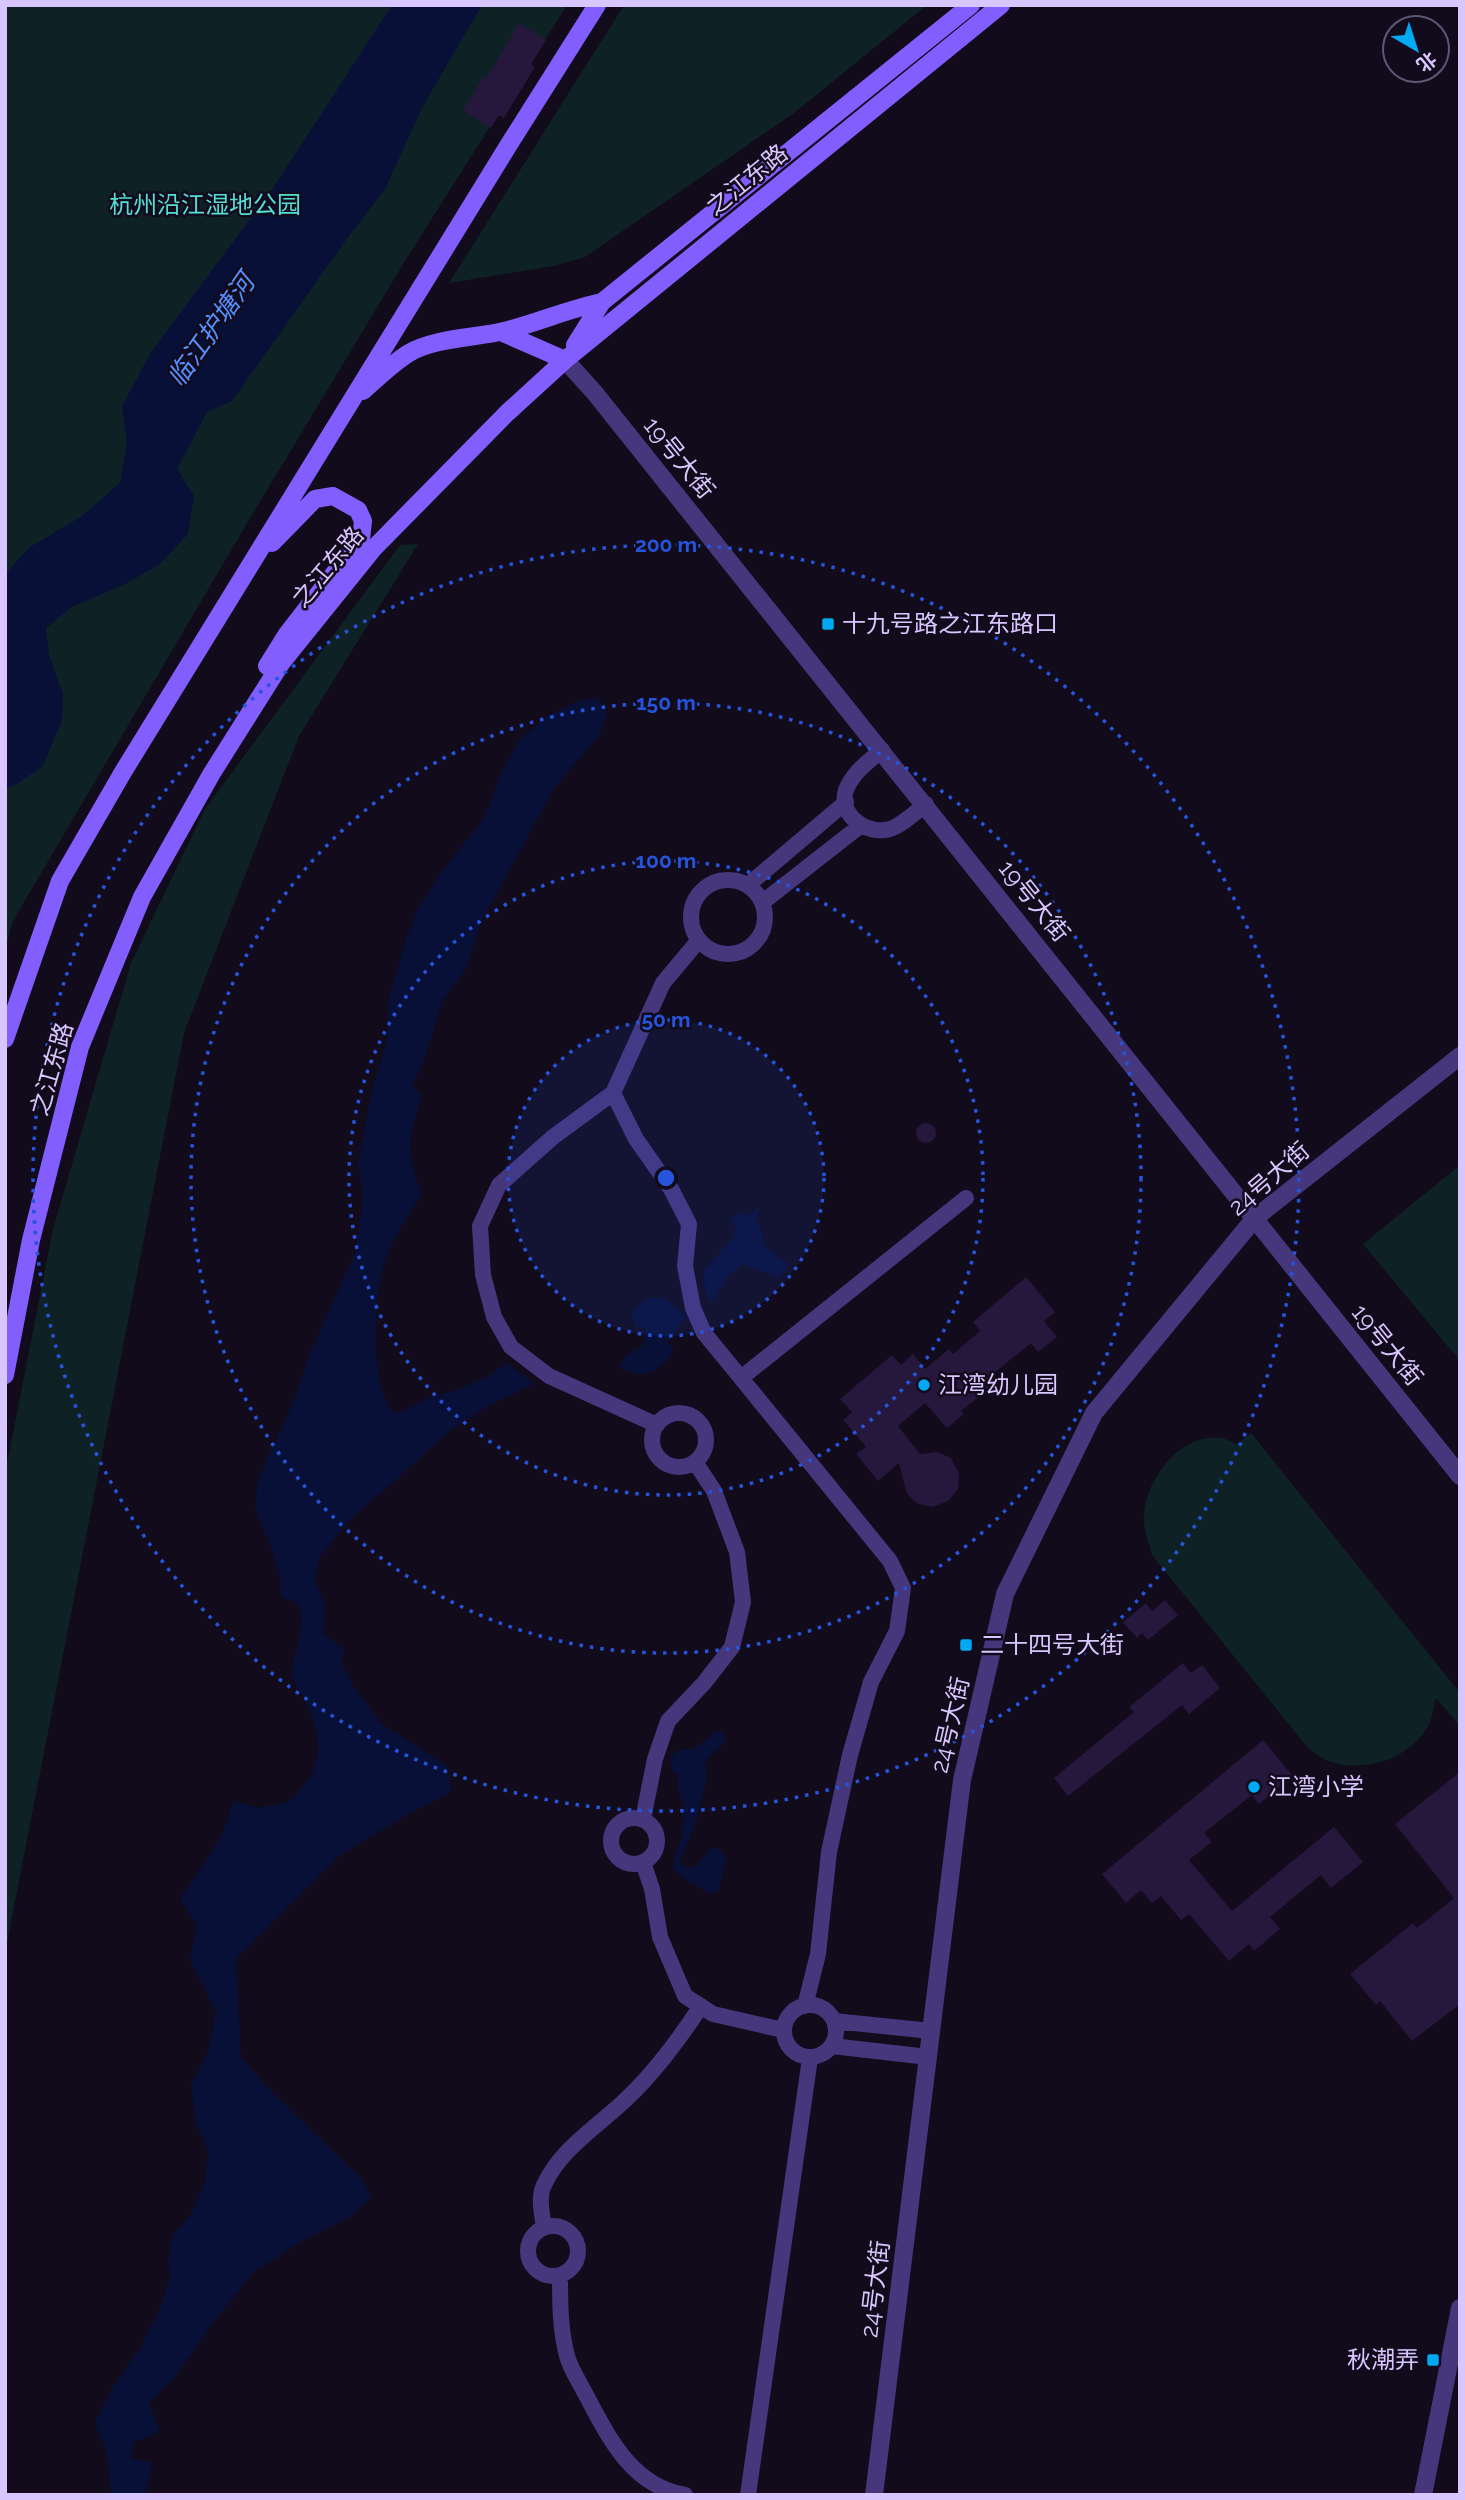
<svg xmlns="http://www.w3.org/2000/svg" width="1465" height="2500" font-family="Raleway,'Noto Sans SC',sans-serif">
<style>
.green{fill:#0e2226}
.water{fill:#081038}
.building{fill:#26173d}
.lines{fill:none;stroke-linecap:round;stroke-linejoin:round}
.minor{stroke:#46367b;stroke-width:16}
.tertiary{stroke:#46367b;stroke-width:18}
.secondary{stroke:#825eff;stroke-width:18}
.ring{fill:none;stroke:#2654da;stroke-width:3.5;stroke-dasharray:3.5 7}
.poi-dot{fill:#00a9f1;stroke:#110b1c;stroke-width:2.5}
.labels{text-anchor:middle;stroke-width:5;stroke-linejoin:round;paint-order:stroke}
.street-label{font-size:24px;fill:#d8c7ff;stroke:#110b1c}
.park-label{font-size:24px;fill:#54ded6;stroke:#110b1c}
.poi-label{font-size:24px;fill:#d8c7ff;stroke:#110b1c;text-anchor:start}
.water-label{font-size:26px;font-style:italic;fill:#558eff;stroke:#110b1c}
.centre{fill:#2654da;stroke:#110b1c;stroke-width:3.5}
.ring-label{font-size:21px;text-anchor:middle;font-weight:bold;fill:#2654da;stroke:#110b1c;stroke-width:5;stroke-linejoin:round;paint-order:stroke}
</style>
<rect width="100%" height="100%" fill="#110b1c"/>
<!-- green -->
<path class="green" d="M5,5H567L405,261L246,525L13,921L5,950Z
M624,5H927L794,113L585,257L554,266L449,283Z
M418,544L299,736L184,1033L5,1953V1474L53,1229L131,963L205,809L400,545Z
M1460,1165V1361L1363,1244Z
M1251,1433L1460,1693L1459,1725L1436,1698C1433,1706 1433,1716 1429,1724C1412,1758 1366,1773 1331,1762C1323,1760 1315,1753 1308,1748L1152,1555C1149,1543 1142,1526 1144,1513C1148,1476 1181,1433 1222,1438C1227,1439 1233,1443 1237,1444Z"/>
<!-- water -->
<path class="water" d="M392,5H482L423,106L385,189L346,240L232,401L207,412L177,469L194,496L188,534L160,564L127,583L72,607L46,628L49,655L63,694L62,720L43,766L19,783L5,789V574L30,547L82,516L120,483L127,443L122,406L151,352L273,188Z
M597,698L607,712L600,734L553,790L481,922L467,967L442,1002L423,1063L412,1087L422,1095C408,1136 406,1154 422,1194C408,1215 393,1238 385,1261C374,1292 373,1355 381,1387C383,1395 388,1404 391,1412H402L428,1398L459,1389L487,1377L507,1363L534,1384L488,1406L449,1431L386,1489L351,1518L319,1558L315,1582L325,1604L323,1634L345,1650L341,1662L353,1686L382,1724L447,1766L451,1792L403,1817L339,1856L236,1959L241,2057L271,2091L363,2180L371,2198L351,2216L303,2240L254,2272L219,2315L173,2379L149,2403L160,2432L134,2442L131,2459L152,2463L145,2495H111L106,2450L95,2423L114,2385L142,2345L160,2308L170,2275L168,2261L172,2235L190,2216L205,2182L208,2151L196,2124L191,2084L208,2051L216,2012L190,1959L197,1925L180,1900C202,1863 223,1845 233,1801L258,1808L290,1802L312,1775L319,1748L314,1723L305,1700L292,1679L293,1660L298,1647L301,1618L298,1603L281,1597L280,1576L272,1550L255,1509L258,1479L292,1405L310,1353L355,1253L363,1199L358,1162L372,1091L387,1039L388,1001L405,943L417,910L440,874L484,818L500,775L520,739L549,715L578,701Z
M758,1208L760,1212L756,1217L763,1235L762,1244L789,1265L779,1278L742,1264L727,1277L717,1295L710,1302L706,1292L703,1272L734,1236L736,1227L728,1221L738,1213L746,1216Z
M664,1297L686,1317L667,1343L674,1349C660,1373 643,1381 619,1367L626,1355L642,1347L646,1336L645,1327H635L632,1312L645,1299Z
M715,1732H722L726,1739C722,1750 710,1752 705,1762L707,1777L699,1812L680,1863L684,1867H695L710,1849L717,1848L726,1857L719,1890L711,1894C704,1891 675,1873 672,1868C677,1850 685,1829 684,1811C684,1796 675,1793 679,1777L672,1770L670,1758L679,1750L694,1749Z"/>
<!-- building -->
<path class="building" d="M519,23L546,40L531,64L535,67L504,118L499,115L491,128L463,111L483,77L486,79Z
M916 1133a10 10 0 1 1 20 0a10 10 0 1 1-20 0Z
M1026,1277L1055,1312L1044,1321L1057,1337L1038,1352L1031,1343L994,1373L1000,1380L961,1411L964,1414L947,1428L925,1403L898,1426L920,1454L937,1452L951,1458L959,1473L958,1489L948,1501L933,1507L918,1504L907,1494L899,1463L878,1481L856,1454L866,1447L843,1420L852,1412L840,1399L892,1355L901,1365L913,1354L925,1369L949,1349L953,1354L980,1331L973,1322Z
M1165,1600L1178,1615L1148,1640L1142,1633L1137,1638L1123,1622L1146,1603L1152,1611Z
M1183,1663L1191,1673L1202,1665L1220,1688L1189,1714L1182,1705L1068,1796L1054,1778L1134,1712L1129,1707Z
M1263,1740L1293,1776L1259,1804L1252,1795L1204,1833L1212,1842L1189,1860L1232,1911L1334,1827L1363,1862L1331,1888L1321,1875L1270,1917L1280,1929L1254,1951L1249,1944L1229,1961L1189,1914L1181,1920L1161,1896L1152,1903L1141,1890L1126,1903L1102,1874Z
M1460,1772V2004L1412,2041L1380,2001L1376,2005L1350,1974L1413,1923L1417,1928L1454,1898L1395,1824Z"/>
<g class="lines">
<!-- minor -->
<path class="minor" d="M882,750C868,762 853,772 846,790C837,817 872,839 895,827C905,822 916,812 926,804
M691 917a37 37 0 1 1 74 0a37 37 0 1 1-74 0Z
M748,885L846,802
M763,902L860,826
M613,1093L636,1139L671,1189L689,1224L685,1266L693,1308L704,1333L741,1378L966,1198
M741,1378L890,1561L903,1588L897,1631L871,1682L850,1755L829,1852L818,1954L805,2006
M652 1440a27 27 0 1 1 54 0a27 27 0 1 1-54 0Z
M657,1425L549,1376L511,1347L494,1317L483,1275L480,1226L499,1185L553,1137L613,1093L663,983L699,940
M611 1841a23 23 0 1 1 46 0a23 23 0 1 1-46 0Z
M643,1819L655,1759L668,1721L704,1683L732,1647L743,1602L737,1552L714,1491L695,1462
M643,1862L652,1889L660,1937L685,1996L713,2014L783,2030
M784 2031a26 26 0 1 1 52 0a26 26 0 1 1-52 0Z
M834,2021L931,2031
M832,2046L928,2057
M528 2251a25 25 0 1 1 50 0a25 25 0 1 1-50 0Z
M544,2227C542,2214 538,2197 544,2185C560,2150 595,2128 622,2103C653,2075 678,2041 701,2006
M560,2275C560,2303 560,2329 567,2356C571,2370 580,2383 586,2395C609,2438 632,2486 685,2495
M748,2495L810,2058"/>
<!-- tertiary -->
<path class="tertiary" d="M565,360L594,392L1460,1476
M874,2495L962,1780L1005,1594L1094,1413L1255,1218L1460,1056
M1423,2495L1460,2308"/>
<!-- secondary -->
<path class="secondary" d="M501,332L565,360
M575,345L602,302L971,5
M363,391C377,378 393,363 409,353C434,338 475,338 504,331C537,323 568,309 602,302
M267,666L287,634L361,539L363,521L358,510L333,496L315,499L272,543
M5,1039L60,881L123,772L508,146L597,5
M5,1375L31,1240L80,1047L142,897L212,773L282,662L373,549L507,413L565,360L1001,5"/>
</g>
<!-- distance rings -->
<circle cx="666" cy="1178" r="158" fill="#2654da" fill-opacity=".12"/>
<g class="ring">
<circle cx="666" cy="1178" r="158"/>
<circle cx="666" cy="1178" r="317"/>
<circle cx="666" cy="1178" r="475"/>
<circle cx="666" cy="1178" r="633"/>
</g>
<!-- markers -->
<g class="poi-dot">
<rect x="821" y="617" width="14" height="14" rx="3.5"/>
<circle cx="924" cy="1385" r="7"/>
<rect x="959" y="1638" width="14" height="14" rx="3.5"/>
<circle cx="1254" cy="1787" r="7"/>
<rect x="1426" y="2353" width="14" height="14" rx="3.5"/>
</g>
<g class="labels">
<!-- street labels -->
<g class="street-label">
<text transform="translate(747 180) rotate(-39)" y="8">之江东路</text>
<text transform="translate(679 458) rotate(51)" y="8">19号大街</text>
<text transform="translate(328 567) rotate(-50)" y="8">之江东路</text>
<text transform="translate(1034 901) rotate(51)" y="8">19号大街</text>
<text transform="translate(52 1069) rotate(-74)" y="8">之江东路</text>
<text transform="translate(1269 1179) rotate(-41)" y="8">24号大街</text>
<text transform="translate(1387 1345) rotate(51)" y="8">19号大街</text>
<text transform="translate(950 1725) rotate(-77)" y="8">24号大街</text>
<text transform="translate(875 2289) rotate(-83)" y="8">24号大街</text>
</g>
<!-- park labels -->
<g class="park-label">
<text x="205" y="213">杭州沿江湿地公园</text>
</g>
<!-- poi labels -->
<g class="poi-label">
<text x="842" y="632">十九号路之江东路口</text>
<text x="938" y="1393">江湾幼儿园</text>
<text x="980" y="1653">二十四号大街</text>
<text x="1268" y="1795">江湾小学</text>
<text x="1419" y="2368" text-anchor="end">秋潮弄</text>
</g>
<!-- water labels -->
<g class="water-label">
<text transform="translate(211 330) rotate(-55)" y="9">临江护塘河</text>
</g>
</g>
<circle cx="666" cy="1178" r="10" class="centre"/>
<g class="ring-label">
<text x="666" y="552">200 m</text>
<text x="666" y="710">150 m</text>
<text x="666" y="868">100 m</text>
<text x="666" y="1027">50 m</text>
</g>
<!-- border -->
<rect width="1465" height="2500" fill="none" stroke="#d8c7ff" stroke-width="14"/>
<!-- north arrow -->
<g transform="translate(1416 49) rotate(141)"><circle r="33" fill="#110b1c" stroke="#615677" stroke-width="2"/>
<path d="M0-5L12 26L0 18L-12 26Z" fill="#00a9f1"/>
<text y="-10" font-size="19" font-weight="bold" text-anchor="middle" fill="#d8c7ff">北</text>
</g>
</svg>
